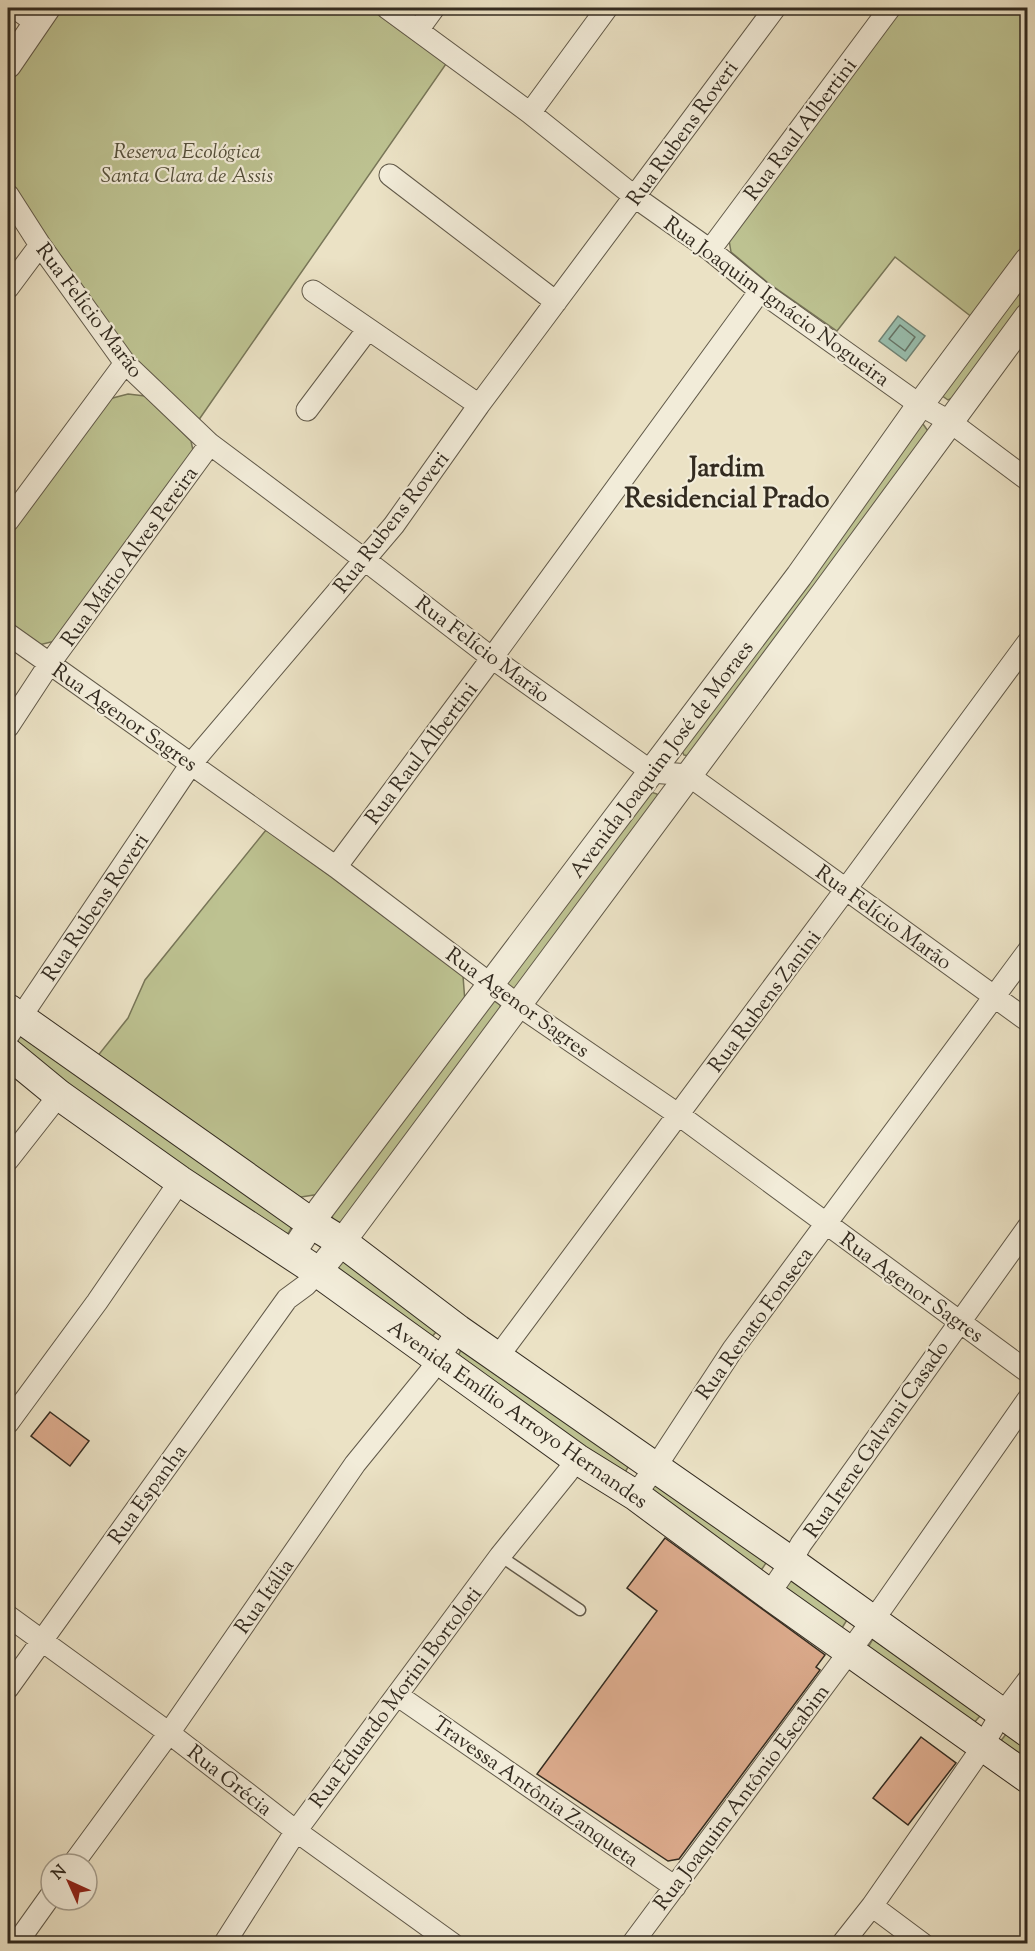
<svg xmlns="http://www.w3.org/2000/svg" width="1035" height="1951" font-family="'Sorts Mill Goudy',serif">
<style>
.green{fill:#bdc291;stroke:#787658;stroke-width:1.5}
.water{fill:#99bfaf;stroke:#708476;stroke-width:1.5}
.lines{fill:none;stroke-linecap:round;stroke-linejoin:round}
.shore{stroke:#667568;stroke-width:1.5}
.building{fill:#ddac8e;stroke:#332b20;stroke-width:1.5}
.service-casing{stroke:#615949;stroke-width:13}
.minor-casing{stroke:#615949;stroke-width:23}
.tertiary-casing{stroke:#615949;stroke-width:28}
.secondary-casing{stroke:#332b20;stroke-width:32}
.service{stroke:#f2ecd9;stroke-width:10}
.minor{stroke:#f2ecd9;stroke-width:21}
.tertiary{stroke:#f2ecd9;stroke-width:26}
.secondary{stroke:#f2ecd9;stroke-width:30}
.labels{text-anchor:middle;stroke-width:4.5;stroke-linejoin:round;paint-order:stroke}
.street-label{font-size:21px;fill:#332b20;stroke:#f2ecd9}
.park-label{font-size:21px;font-style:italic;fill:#56513c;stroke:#f2ecd9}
.district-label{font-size:27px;font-weight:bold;fill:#332b20;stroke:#f2ecd9}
</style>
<rect width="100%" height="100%" fill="#ebe2c5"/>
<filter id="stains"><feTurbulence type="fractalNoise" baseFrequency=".00333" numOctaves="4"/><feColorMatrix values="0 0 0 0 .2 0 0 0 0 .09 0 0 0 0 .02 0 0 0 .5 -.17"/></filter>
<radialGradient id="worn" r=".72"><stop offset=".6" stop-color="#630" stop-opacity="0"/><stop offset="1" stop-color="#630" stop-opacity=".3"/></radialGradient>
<!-- green -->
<path class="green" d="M58,8H369L446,64L198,421L132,357L8,181V78Z
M902,8H1027V244L973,318L895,257L837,331L767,282L731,252L729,240Z
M1027,272V301L956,396L948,400L941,395Z
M128,394L145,396L191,441L194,455L59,640L39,645L8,623V536L109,399Z
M918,423L923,424L928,431L689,756L684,755L682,751Z
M648,791L657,794L658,798L520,989L507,992L506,979Z
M266,830L329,875L463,976L465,1002L320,1194L295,1198L96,1058L128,1018L145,980Z
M493,1000L500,1005L501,1010L345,1226L333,1221L332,1214Z
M24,1034L292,1223C291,1234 285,1237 275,1237L14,1043L16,1039Z
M342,1261H346L436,1332L430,1339L335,1267Z
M471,1349L630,1464L624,1474L457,1358L461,1350Z
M655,1484L768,1560L762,1569H751L648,1493Z
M788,1576L847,1620L842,1628L784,1592Z
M874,1637L980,1705V1716L973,1724L870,1653L869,1646Z
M1007,1733L1027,1743V1767L999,1743Z"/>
<!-- water -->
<path class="water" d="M898,316L925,336L906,361L879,341Z"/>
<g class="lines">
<!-- shore -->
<path class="shore" d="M900,325L915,337L905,351L889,339Z"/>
</g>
<!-- building -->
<path class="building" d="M50,1412L89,1441L70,1466L31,1436Z
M665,1538L825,1655L816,1667L820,1670L679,1859L668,1861L537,1774L657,1611L627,1588Z
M921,1737L956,1763L908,1825L873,1798Z"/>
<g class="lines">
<defs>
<path id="service" d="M500,1556L580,1610"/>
<path id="minor" d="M15,8L36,23
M387,8L530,113L635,197L710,250L760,291L920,405L949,421L1028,480
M418,30L434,8
M530,113L607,8
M390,175L556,302
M8,195L40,245L125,363L210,444L365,560L492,658L652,772L688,775L1028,1021
M710,250L890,8
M8,288L40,245
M313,291L479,405
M307,410L368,329
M8,521L125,363
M8,634L336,867L518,1005L679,1115L1028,1372
M8,727L50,663L210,444
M336,867L492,658L760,291
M8,1036L191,764L394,525L479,405L775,8
M8,1160L59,1095
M497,1358L846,889L1028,642
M8,1423L97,1302L180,1181
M635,1495L655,1468L733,1349L1028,951
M769,1594L791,1562L801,1544L1028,1227
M8,1616L169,1733L296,1831L453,1944
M8,1688L287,1299L306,1285L318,1272
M397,1695L675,1887
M73,1864L169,1733L355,1464L429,1373L458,1330
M872,1906L923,1944
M16,1944L51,1895
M224,1944L296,1831L500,1556L567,1473L577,1459
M632,1944L884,1605L1028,1399
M842,1944L872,1906L977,1755L997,1721L1028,1680"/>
<path id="tertiary" d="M8,65L47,8
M291,1255L321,1209L799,576L920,405L1028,260
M318,1272L342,1242L825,592L1028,316"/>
<path id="secondary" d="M8,1009L311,1223L342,1242L458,1330L791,1562L1028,1732
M8,1053L59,1095L180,1181L318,1272L577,1459L635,1495L769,1594L1028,1778"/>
</defs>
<!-- service casing -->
<use href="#service" class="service-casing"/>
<!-- minor casing -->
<use href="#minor" class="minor-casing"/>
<!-- tertiary casing -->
<use href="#tertiary" class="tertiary-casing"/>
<!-- secondary casing -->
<use href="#secondary" class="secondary-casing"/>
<!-- service -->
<use href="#service" class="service"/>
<!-- minor -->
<use href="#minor" class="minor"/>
<!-- tertiary -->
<use href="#tertiary" class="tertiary"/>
<!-- secondary -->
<use href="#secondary" class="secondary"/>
</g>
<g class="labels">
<!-- street labels -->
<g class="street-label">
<text transform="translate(800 129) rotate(-53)" y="7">Rua Raul Albertini</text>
<text transform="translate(682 133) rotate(-54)" y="7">Rua Rubens Roveri</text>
<text transform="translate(777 301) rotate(36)" y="7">Rua Joaquim Ignácio Nogueira</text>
<text transform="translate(90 310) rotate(53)" y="7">Rua Felício Marão</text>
<text transform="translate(391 522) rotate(-52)" y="7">Rua Rubens Roveri</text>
<text transform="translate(129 556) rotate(-54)" y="7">Rua Mário Alves Pereira</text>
<text transform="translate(483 649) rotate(37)" y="7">Rua Felício Marão</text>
<text transform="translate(125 717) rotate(35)" y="7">Rua Agenor Sagres</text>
<text transform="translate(421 753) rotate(-53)" y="7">Rua Raul Albertini</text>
<text transform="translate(661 759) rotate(-53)" y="7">Avenida Joaquim José de Moraes</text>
<text transform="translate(95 907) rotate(-56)" y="7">Rua Rubens Roveri</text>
<text transform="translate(884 917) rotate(36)" y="7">Rua Felício Marão</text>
<text transform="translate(764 1001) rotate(-53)" y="7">Rua Rubens Zanini</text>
<text transform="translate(518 1002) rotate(36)" y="7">Rua Agenor Sagres</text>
<text transform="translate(912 1287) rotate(36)" y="7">Rua Agenor Sagres</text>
<text transform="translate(754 1323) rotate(-54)" y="7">Rua Renato Fonseca</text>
<text transform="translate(518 1414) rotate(35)" y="7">Avenida Emílio Arroyo Hernandes</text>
<text transform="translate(876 1439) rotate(-55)" y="7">Rua Irene Galvani Casado</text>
<text transform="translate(147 1494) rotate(-54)" y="7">Rua Espanha</text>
<text transform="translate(264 1596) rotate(-55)" y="7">Rua Itália</text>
<text transform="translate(395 1697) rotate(-53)" y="7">Rua Eduardo Morini Bortoloti</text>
<text transform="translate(230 1780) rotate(38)" y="7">Rua Grécia</text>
<text transform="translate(536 1791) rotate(35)" y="7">Travessa Antônia Zanqueta</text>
<text transform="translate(741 1797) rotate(-53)" y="7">Rua Joaquim Antônio Escabim</text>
</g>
<!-- park labels -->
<g class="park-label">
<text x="187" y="158">Reserva Ecológica<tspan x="187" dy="24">Santa Clara de Assis</tspan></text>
</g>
<!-- district labels -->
<g class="district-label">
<text x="727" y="476">Jardim<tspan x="727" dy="31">Residencial Prado</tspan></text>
</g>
</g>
<!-- margin -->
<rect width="1035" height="1951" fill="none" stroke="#ebe2c5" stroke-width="30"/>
<rect x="9" y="9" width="1017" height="1933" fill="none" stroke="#332b20" stroke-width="3"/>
<rect x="15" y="15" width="1005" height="1921" fill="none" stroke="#332b20" stroke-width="1.5"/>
<!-- north arrow -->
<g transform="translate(69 1882) rotate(315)"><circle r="28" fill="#f2ecd9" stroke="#a69f8f" stroke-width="1.5"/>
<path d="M0-4.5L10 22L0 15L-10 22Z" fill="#8f2418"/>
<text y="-9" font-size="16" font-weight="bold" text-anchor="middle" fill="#332b20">N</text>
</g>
<rect width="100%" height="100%" filter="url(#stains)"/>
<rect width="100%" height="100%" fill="url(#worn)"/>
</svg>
